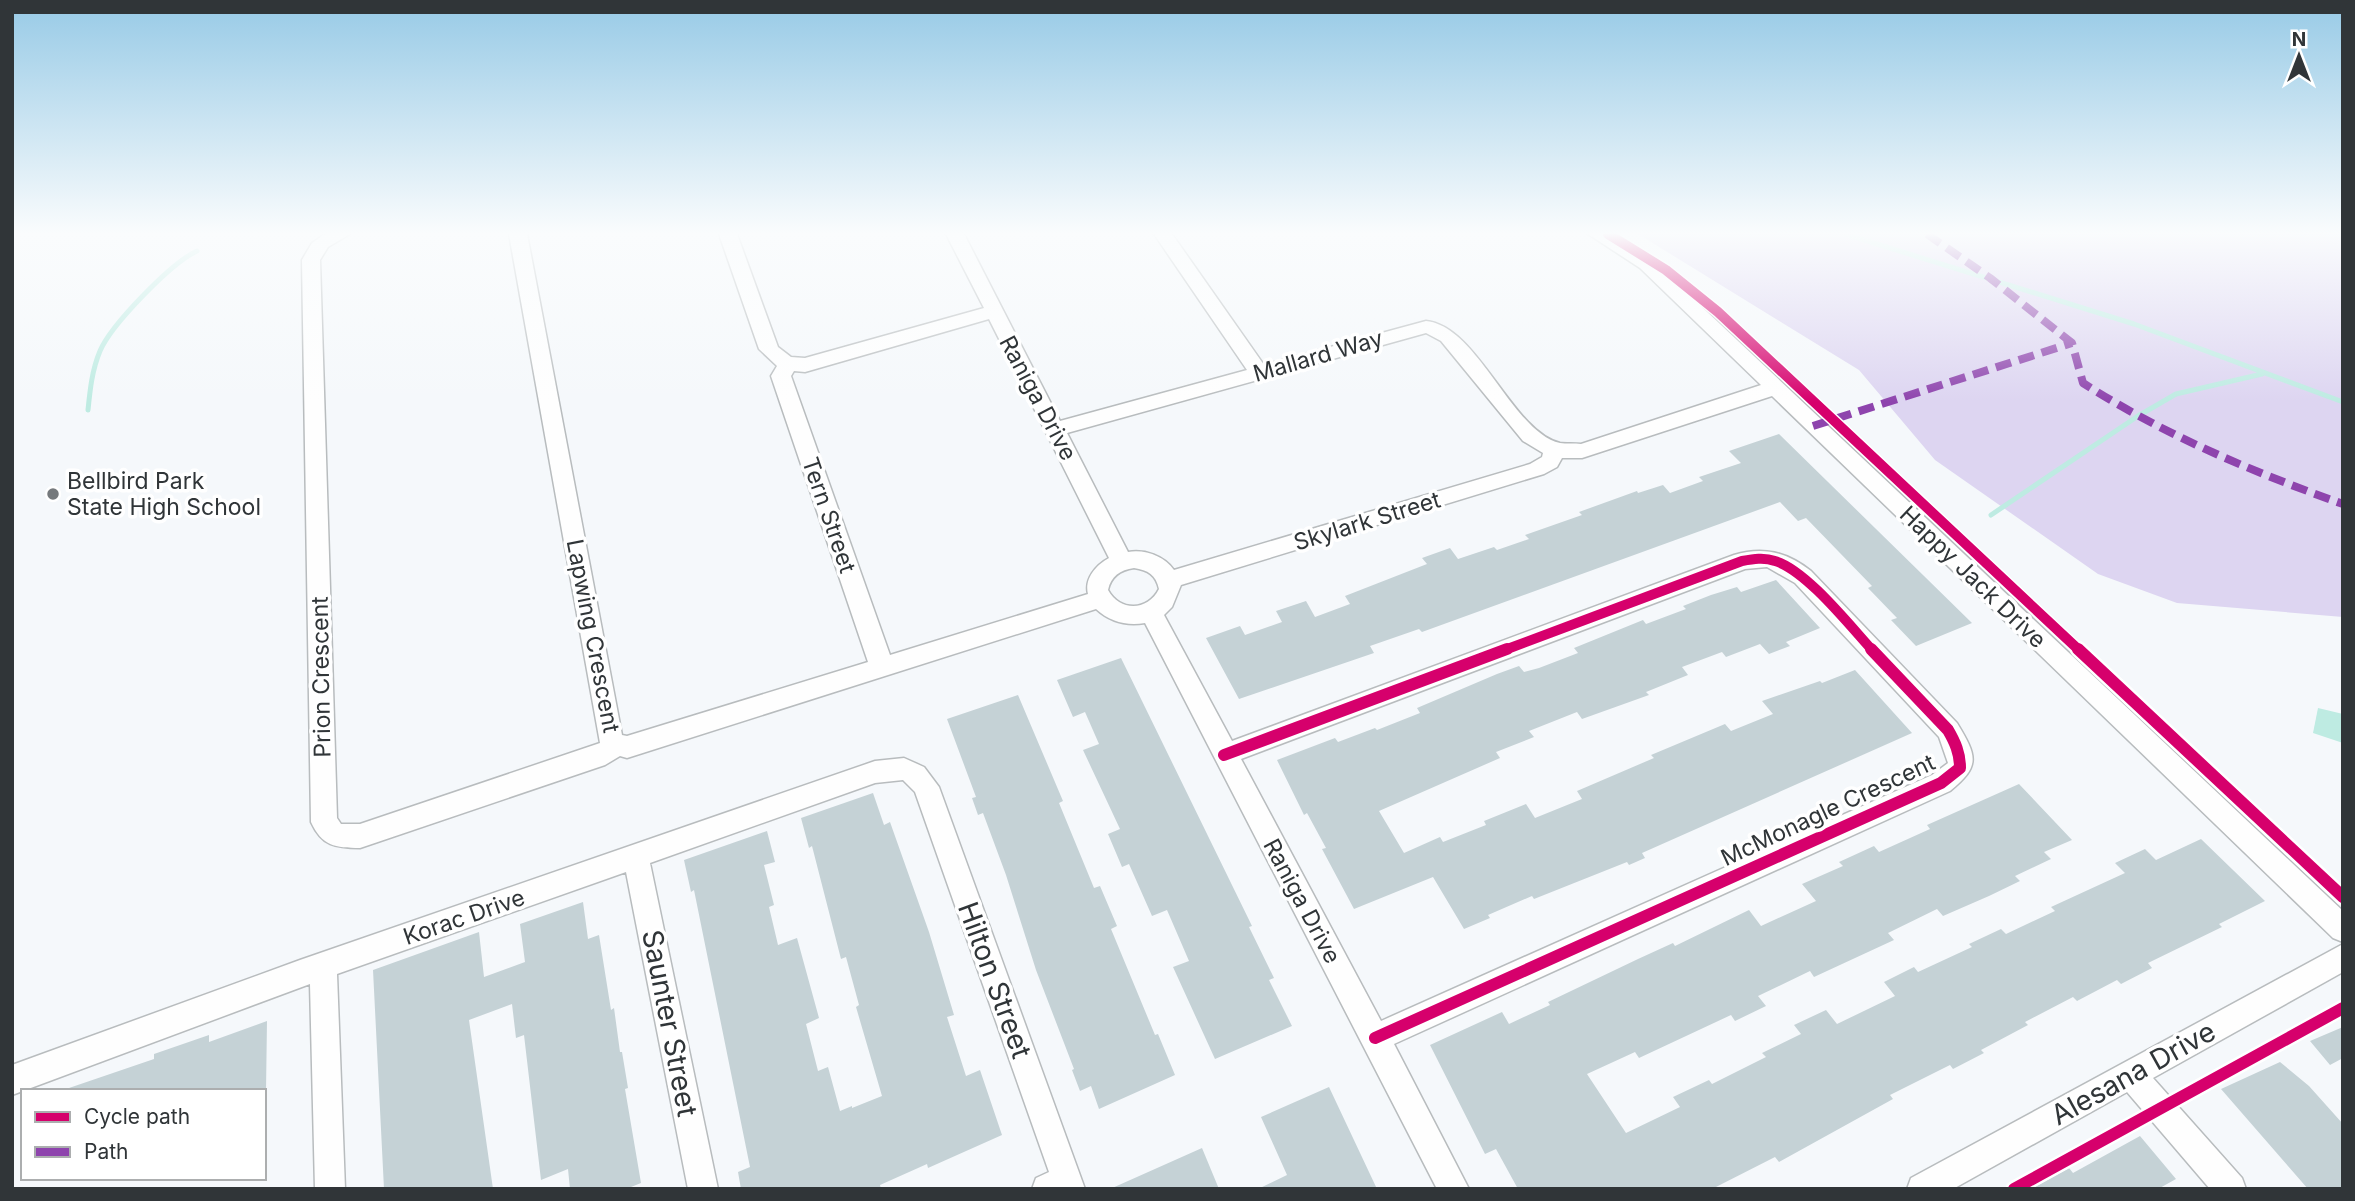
<svg xmlns="http://www.w3.org/2000/svg" width="2355" height="1201" font-family="Inter,sans-serif">
<style>
.forest{fill:#ddd5f1}
.water{fill:#beebe2}
.lines{fill:none;stroke-linecap:round;stroke-linejoin:round}
.stream{stroke:#beebe2;stroke-width:5}
.building{fill:#c5d2d6}
.street-casing{stroke:#b8bcbe;stroke-width:3}
.street{fill:#fefefe;fill-rule:evenodd}
.quiet{stroke:#8e44ad;stroke-width:8;stroke-dasharray:16 8;stroke-linecap:butt}
.cycleway-far1-casing{stroke:#fff;stroke-width:13}
.cycleway-casing{stroke:#fff;stroke-width:17}
.cycleway-far1{stroke:#d6006c;stroke-width:10}
.cycleway{stroke:#d6006c;stroke-width:12}
.poi-dot{fill:#75797c;stroke:#fff;stroke-width:2.5}
.labels{text-anchor:middle;stroke-width:7;stroke-linejoin:round;paint-order:stroke}
.street-label{font-size:23px;fill:#303538;stroke:#fff}
.poi-label{font-size:23px;fill:#303538;stroke:#fff;text-anchor:start}
.near-street-label{font-size:28px;fill:#303538;stroke:#fff}
</style>
<rect width="100%" height="100%" fill="#f5f8fb"/>
<!-- forest -->
<path class="forest" d="M1638,234H2343V617L2177,603L2098,574L1935,460L1859,370Z"/>
<!-- water -->
<path class="water" d="M2318,708L2343,714V743L2313,733Z"/>
<g class="lines">
<!-- stream -->
<path class="stream" d="M1845,234L2134,324L2343,402
M88,410C90,390 92,370 100,351C111,325 171,263 197,251
M1991,515L2138,416L2176,394L2262,374"/>
</g>
<!-- building -->
<path class="building" d="M1779,434L1972,623L1916,646L1891,620L1897,618L1868,588L1872,586L1806,518L1798,521L1780,502L1422,632L1419,629L1370,646L1374,653L1239,699L1206,638L1240,626L1245,635L1282,622L1276,611L1306,601L1315,617L1350,604L1345,596L1427,564L1422,558L1450,548L1458,559L1494,547L1497,550L1529,539L1525,535L1582,515L1579,512L1637,491L1638,493L1663,485L1670,493L1703,481L1699,477L1741,463L1729,451Z
M1776,580L1820,628L1786,642L1790,646L1769,654L1760,644L1726,657L1722,652L1682,667L1688,675L1646,692L1649,695L1582,719L1577,712L1529,731L1534,737L1496,752L1500,758L1379,811L1404,853L1440,837L1443,842L1486,825L1484,821L1526,804L1535,818L1582,799L1577,791L1654,758L1651,755L1725,724L1731,731L1773,714L1762,701L1820,681L1822,683L1855,670L1912,733L1642,853L1645,858L1629,865L1627,862L1534,899L1532,896L1488,915L1490,918L1464,929L1433,877L1354,909L1322,849L1326,848L1307,813L1304,815L1277,760L1335,738L1338,742L1375,728L1377,730L1420,713L1417,708L1497,674L1519,666L1524,672L1539,668L1578,653L1574,648L1643,620L1646,624L1686,609L1683,606L1711,595L1737,587L1741,592Z
M1121,658L1252,926L1249,927L1274,978L1269,980L1292,1026L1215,1059L1173,967L1189,961L1167,910L1152,916L1129,864L1122,867L1108,834L1120,829L1083,750L1099,744L1085,712L1073,717L1057,680Z
M1018,695L1063,801L1059,803L1094,888L1100,886L1117,926L1111,929L1155,1035L1158,1034L1175,1075L1099,1109L1091,1086L1080,1091L1072,1070L1074,1069L1036,970L1006,875L983,813L978,815L972,798L976,797L947,719Z
M2019,784L2072,840L2044,852L2051,859L2015,876L2020,881L1989,896L1943,916L1937,909L1888,933L1894,940L1814,977L1810,971L1758,996L1766,1006L1735,1021L1731,1015L1639,1058L1635,1052L1587,1074L1626,1133L1680,1107L1673,1097L1709,1080L1712,1084L1766,1057L1762,1053L1801,1034L1794,1025L1826,1010L1837,1024L1895,996L1884,982L1914,967L1918,972L1972,947L1969,944L2001,929L2006,934L2055,911L2051,907L2125,873L2115,863L2145,849L2156,860L2201,839L2265,901L2219,924L2222,927L2148,963L2152,968L2121,984L2117,980L2077,1001L2073,997L2025,1022L2028,1025L1981,1050L1984,1053L1953,1069L1950,1065L1890,1095L1893,1099L1779,1162L1775,1157L1712,1189H1518L1496,1149L1485,1154L1430,1045L1502,1012L1509,1024L1550,1005L1548,1002L1638,959L1673,943L1675,946L1749,910L1761,926L1816,901L1802,884L1843,866L1839,862L1874,846L1879,852L1930,829L1927,825Z
M873,793L884,825L890,822L929,932L954,1015L947,1017L966,1076L980,1070L1002,1135L928,1168L927,1164L880,1185L881,1189H741L738,1172L750,1167L694,890L691,892L684,860L767,831L775,862L764,865L774,905L769,907L778,945L797,938L819,1018L806,1024L818,1071L828,1067L840,1111L852,1106V1108L882,1096L856,1007L859,1005L846,957L841,959L812,846L809,848L801,818Z
M583,902L588,939L599,935L611,1010L614,1008L620,1052H622L628,1088L625,1089L641,1183L626,1189H570L568,1169L541,1180L524,1035L516,1038L512,1004L469,1020L493,1189H384L373,970L479,932L484,977L525,962L520,924Z
M267,1021L266,1091H70L69,1088L154,1059V1054L209,1035V1042Z
M2343,1027V1058L2330,1065L2310,1041Z
M2280,1062L2309,1086L2343,1124V1189H2308L2221,1089Z
M1329,1087L1377,1189H1258L1287,1175L1261,1117Z
M2140,1136L2176,1179L2158,1189H2031L2069,1168L2073,1173Z
M1202,1148L1219,1189H1110Z"/>
<g class="lines">
<defs>
<path id="street" d="M325,234H350L328,247L320,260L337,818L341,824H360L600,743L509,234H527L622,735L627,736L868,662L771,376L777,366L759,349L719,234H737L778,347L791,357L805,358L984,308L946,234H964L1060,421L1247,370L1154,234H1172L1264,365L1426,321C1478,326 1512,432 1560,443C1566,444 1575,443 1581,444L1761,385L1640,268L1588,234H1610L1652,260L2343,911V942L2333,938L1772,396L1582,458H1562L1557,467L1544,474L1181,585L1172,607L1164,615L1232,741L1734,555C1763,546 1787,552 1811,571L1957,723C1977,756 1981,766 1950,791L1394,1044L1469,1189H1437L1145,623C1127,626 1110,622 1096,609L627,758L620,756L605,765L360,848C335,848 322,846 311,822L302,260L312,243ZM989,319L1109,558C1096,565 1084,579 1088,594L890,655L791,376L794,371L805,372ZM1426,333L1441,341L1523,441L1543,453L1542,457L1530,464L1174,570C1164,556 1145,549 1128,552L1067,433ZM1767,567L1795,583L1939,737L1948,763L1932,775L1381,1021L1241,759L1745,569ZM1134,568C1148,570 1156,575 1159,589C1148,611 1120,612 1108,590C1111,576 1120,570 1134,568Z
M904,758L924,767L939,787L1085,1189H1032L1036,1178L1049,1172L915,792L903,780L875,783L650,863L718,1189H688L626,872L337,974L345,1189H315L310,984L12,1095V1065L300,960L875,761Z
M2343,944V972L2153,1078L2242,1178L2246,1189H2210L2127,1092L1953,1189H1907L1911,1178Z"/>
</defs>
<!-- street casing -->
<use href="#street" class="street-casing"/>
<!-- street -->
<use href="#street" class="street"/>
<!-- quiet -->
<path class="quiet" d="M1927,234L1990,278L2072,343L2083,383C2164,435 2253,472 2343,504
M1813,426L2072,343"/>
<defs>
<path id="cycleway-far1" d="M1608,234L1666,270L1718,312L2080,651
M1502,651L1742,561C1753,559 1764,557 1775,561C1806,570 1850,626 1873,651"/>
<path id="cycleway" d="M2078,649L2343,897
M1224,755L1507,649
M1375,1038L1941,783L1960,768C1960,753 1955,742 1948,730L1871,649
M2014,1189L2343,1008"/>
</defs>
<!-- cycleway-far1 casing -->
<use href="#cycleway-far1" class="cycleway-far1-casing"/>
<!-- cycleway casing -->
<use href="#cycleway" class="cycleway-casing"/>
<!-- cycleway-far1 -->
<use href="#cycleway-far1" class="cycleway-far1"/>
<!-- cycleway -->
<use href="#cycleway" class="cycleway"/>
</g>
<!-- sky -->
<linearGradient id="sky" x2="0" y2="1"><stop stop-color="#97cae6"/><stop offset="0.58" stop-color="#fafcfd"/><stop offset="1" stop-color="#fafcfd" stop-opacity="0"/></linearGradient>
<rect width="2355" height="402" fill="url(#sky)"/>
<!-- markers -->
<circle class="poi-dot" cx="53" cy="494" r="7"/>
<g class="labels">
<!-- street labels -->
<g class="street-label">
<text transform="translate(1318 356) rotate(-16)" y="8">Mallard Way</text>
<text transform="translate(1038 398) rotate(62)" y="8">Raniga Drive</text>
<text transform="translate(829 515) rotate(71)" y="8">Tern Street</text>
<text transform="translate(1367 521) rotate(-17)" y="8">Skylark Street</text>
<text transform="translate(1973 577) rotate(44)" y="8">Happy Jack Drive</text>
<text transform="translate(593 636) rotate(79)" y="8">Lapwing Crescent</text>
<text transform="translate(321 677) rotate(-91)" y="8">Prion Crescent</text>
<text transform="translate(1828 810) rotate(-25)" y="8">McMonagle Crescent</text>
<text transform="translate(1302 901) rotate(62)" y="8">Raniga Drive</text>
<text transform="translate(464 917) rotate(-19)" y="8">Korac Drive</text>
</g>
<!-- poi labels -->
<g class="poi-label">
<text x="67" y="489">Bellbird Park<tspan x="67" dy="26">State High School</tspan></text>
</g>
<!-- near-street labels -->
<g class="near-street-label">
<text transform="translate(995 980) rotate(70)" y="10">Hilton Street</text>
<text transform="translate(670 1023) rotate(79)" y="10">Saunter Street</text>
<text transform="translate(2133 1073) rotate(-29)" y="10">Alesana Drive</text>
</g>
</g>
<!-- border -->
<rect width="2355" height="1201" fill="none" stroke="#303538" stroke-width="28"/>
<!-- legend -->
<rect x="21" y="1089" width="245" height="91" fill="#ffffff" stroke="#acaeaf" stroke-width="2"/>
<rect x="35" y="1112" width="35" height="10" fill="#d6006c" stroke="#acaeaf" stroke-width="2"/>
<text x="84" y="1124" font-size="21" fill="#303538">Cycle path</text>
<rect x="35" y="1147" width="35" height="10" fill="#8e44ad" stroke="#acaeaf" stroke-width="2"/>
<text x="84" y="1159" font-size="21" fill="#303538">Path</text>
<!-- north arrow -->
<g transform="translate(2299 56)" stroke="#ffffff" stroke-width="5" paint-order="stroke">
<path d="M0-5L12 26L0 18L-12 26Z" fill="#303538"/>
<text y="-10" font-size="19" font-weight="bold" text-anchor="middle" fill="#303538">N</text>
</g>
</svg>
